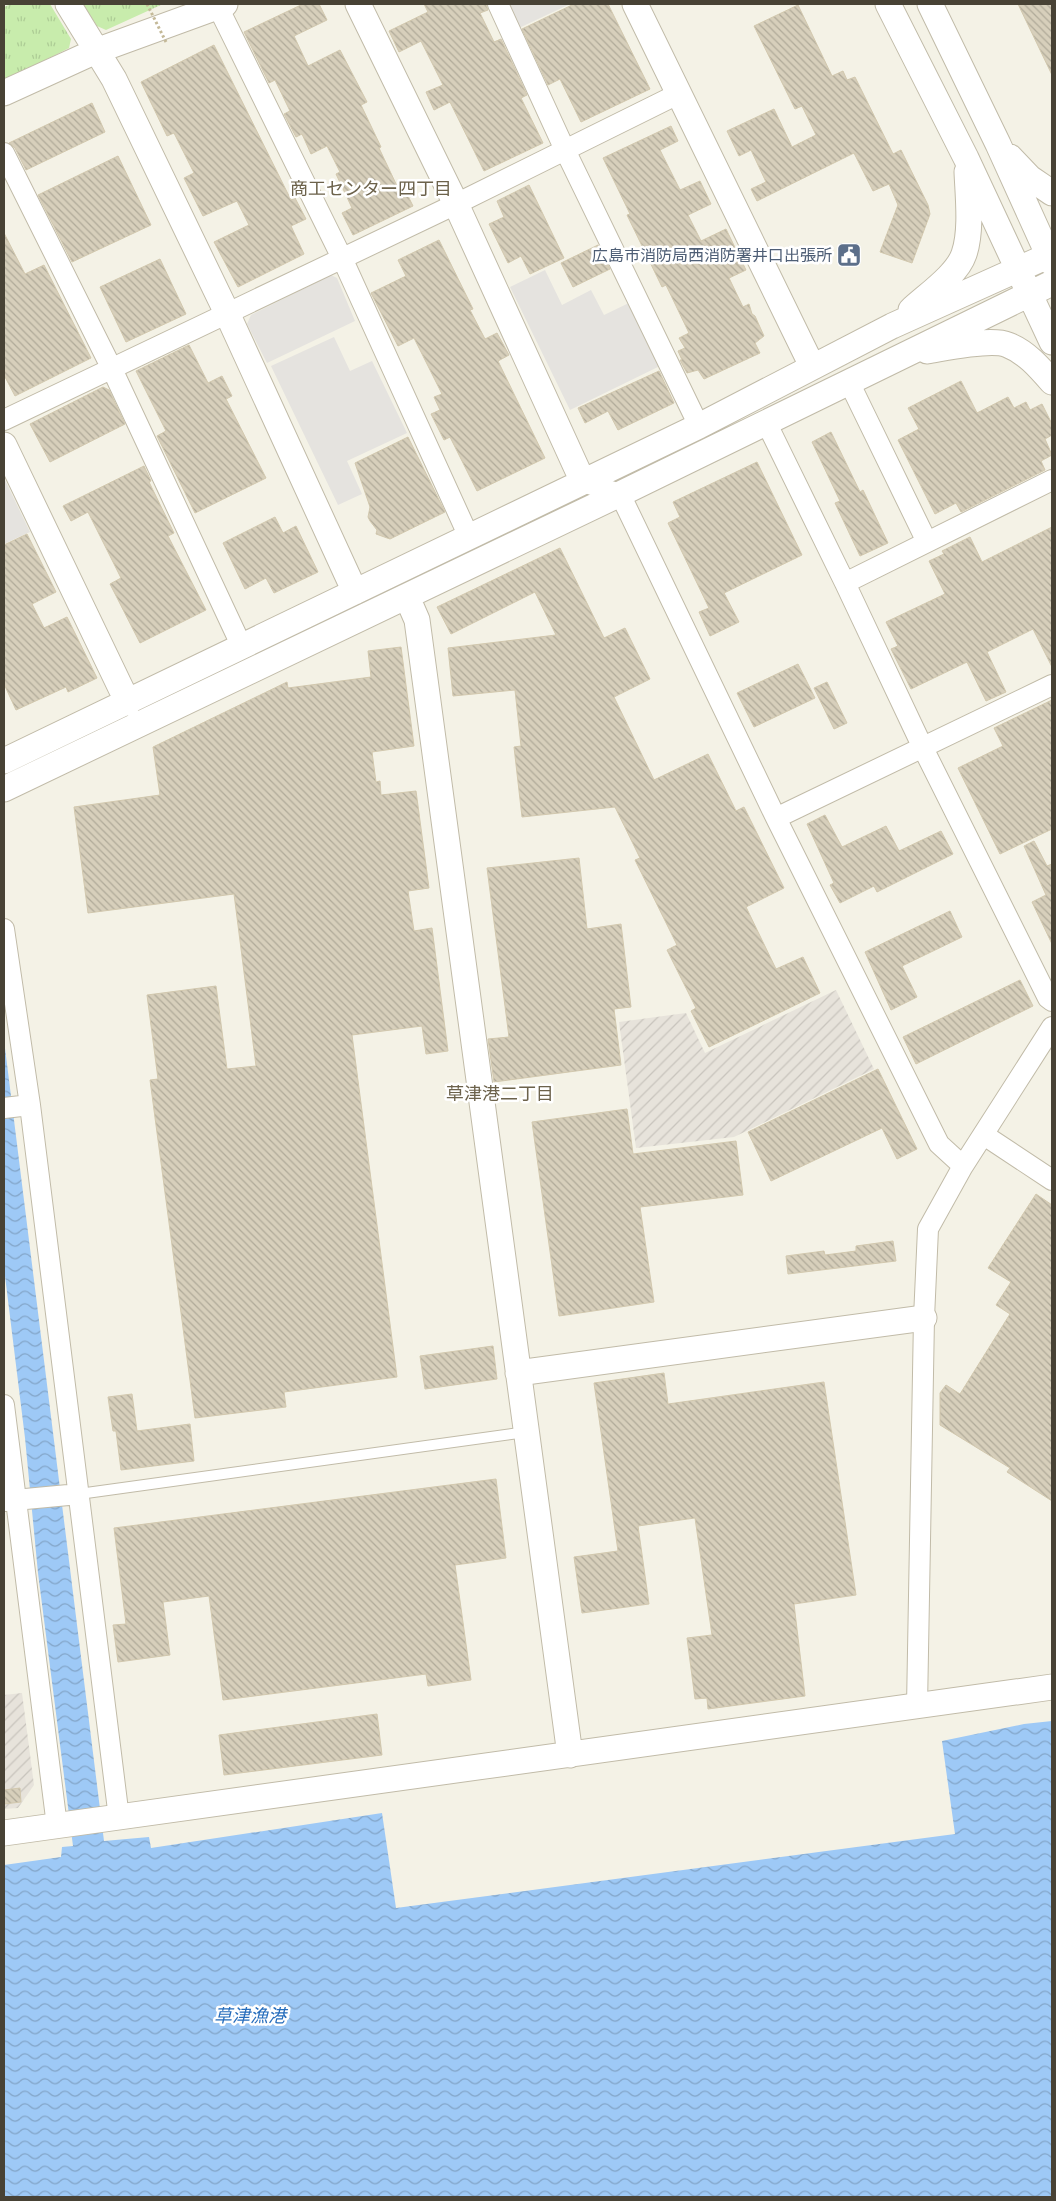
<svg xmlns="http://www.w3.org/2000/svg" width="1056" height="2201" font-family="'Archivo Narrow','Noto Sans JP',sans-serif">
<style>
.industrial{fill:url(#industrial-furrows)}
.grass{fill:url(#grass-tufts)}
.parking{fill:#e5e3df}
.water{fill:url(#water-waves)}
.building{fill:url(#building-back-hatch);stroke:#d2c8ae}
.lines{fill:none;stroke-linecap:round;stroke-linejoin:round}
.service-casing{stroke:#c1bba8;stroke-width:12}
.minor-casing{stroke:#c1bba8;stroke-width:22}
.tertiary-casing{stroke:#c1bba8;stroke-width:27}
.service{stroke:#fff;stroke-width:10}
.minor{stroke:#fff;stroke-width:20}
.tertiary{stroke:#fff;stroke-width:25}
.path-bridge{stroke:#c4b998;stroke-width:3;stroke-dasharray:2.5 2.5;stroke-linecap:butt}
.labels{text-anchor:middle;stroke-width:5;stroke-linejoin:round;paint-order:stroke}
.service-label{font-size:16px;fill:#4e5e75;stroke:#fff;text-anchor:end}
.neighbourhood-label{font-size:18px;fill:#6c624b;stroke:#fff}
.water-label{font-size:18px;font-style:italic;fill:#266dbc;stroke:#fff}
</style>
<defs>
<pattern id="industrial-furrows" width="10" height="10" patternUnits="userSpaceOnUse" patternTransform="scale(1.25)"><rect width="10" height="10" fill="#e7e3db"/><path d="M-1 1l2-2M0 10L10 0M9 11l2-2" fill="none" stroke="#c8c4bd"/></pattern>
<pattern id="grass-tufts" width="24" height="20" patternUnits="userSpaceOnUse" patternTransform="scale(1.25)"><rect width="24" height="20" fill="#c8ecac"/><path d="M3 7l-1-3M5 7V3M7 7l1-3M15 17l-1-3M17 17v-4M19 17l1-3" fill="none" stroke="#adcc95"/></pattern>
<pattern id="water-waves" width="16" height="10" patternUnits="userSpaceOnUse" patternTransform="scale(1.25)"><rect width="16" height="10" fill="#9ec9f6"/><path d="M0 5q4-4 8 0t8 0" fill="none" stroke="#83a5c8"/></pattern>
<pattern id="building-back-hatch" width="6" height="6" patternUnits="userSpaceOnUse" patternTransform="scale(1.25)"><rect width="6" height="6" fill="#d7cfbb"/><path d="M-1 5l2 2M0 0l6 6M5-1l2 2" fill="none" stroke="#b0aa99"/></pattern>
</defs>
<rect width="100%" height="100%" fill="#f4f2e6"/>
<!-- industrial -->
<path class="industrial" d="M836,990L874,1069L734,1137L636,1148L619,1022L686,1013L705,1053Z
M22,1693L34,1785L18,1808L4,1809V1695Z"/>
<!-- grass -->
<path class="grass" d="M11,4H50L71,39L69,48L18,74L4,79V7Z
M83,4H163L106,30L97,26Z"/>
<!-- parking -->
<path class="parking" d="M508,4H570L519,28Z
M545,270L562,305L591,290L604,315L631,302L662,365L570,410L510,287Z
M331,275L337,278L355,321L267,363L247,324L251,315Z
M334,337L350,371L372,361L407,433L347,461L362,494L338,505L271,366Z
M4,478L30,532L4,544Z"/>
<!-- water -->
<path class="water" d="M4,1040L104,1841L149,1837L151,1848L382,1813L396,1908L955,1834L942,1741L1024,1724L1052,1721V2197H4V1865L61,1857L62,1847L73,1846L38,1573L25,1438L4,1268Z"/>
<!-- building -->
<path class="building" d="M303,4H319L327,20L294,36L308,66L340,50L367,102L361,105L381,147L379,148L397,186L402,184L413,206L353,235L342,213L352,208L336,174L340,172L327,146L311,154L302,134L296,137L284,114L290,111L275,80L269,83L244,32Z
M424,4H486L488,10L480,13L494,42L501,39L527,95L521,98L543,143L484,171L450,102L434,110L426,92L443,85L421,41L399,52L389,31L428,12Z
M574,4H608L650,89L581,122L560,79L548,85L522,29Z
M1018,4H1052V75Z
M798,5L832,76L843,71L847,80L855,77L893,154L901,150L928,205L930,214L912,263L880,252L898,205L889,184L873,191L854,153L757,201L751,189L766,182L751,150L739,156L727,131L774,109L792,147L816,135L802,106L795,109L754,26Z
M214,45L291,200L295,198L306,219L291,226L304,254L238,287L214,242L249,225L237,201L203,216L184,178L194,173L174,133L167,136L141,82Z
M92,103L105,132L26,170L15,148L9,143Z
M671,126L678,141L660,150L680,190L700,181L711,204L688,215L701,241L726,229L746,270L729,278L743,307L749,304L752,314L755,316L764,336L755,343L760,353L704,379L698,370L687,373L680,360H682L678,351L685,348L679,338L689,333L666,285L662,287L627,215L630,214L603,158Z
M118,156L151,225L72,262L38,195Z
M529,185L564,258L530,274L521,256L508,263L489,224L504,217L497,201Z
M4,233L25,274L44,265L91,358L15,396L4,375Z
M439,240L473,309L470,310L485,339L497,333L509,355L498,361L545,458L477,491L450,437L444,440L431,414L440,410L434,397L442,394L414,338L398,346L371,293L406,276L398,260Z
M598,245L610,269L573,287L561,263Z
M160,259L186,314L126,342L100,287Z
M189,345L208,383L222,376L232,396L226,399L266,478L195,513L157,436L166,431L136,371Z
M659,371L674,403L618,430L608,411L585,423L578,408Z
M961,381L977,413L1008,397L1014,408L1026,402L1030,410L1042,404L1052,424V435L1045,439L1052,455L1041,461L1045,470L961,512L956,503L935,514L898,440L919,429L908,408Z
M103,387L109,390L125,424L50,462L30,424Z
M831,432L860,492L863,490L888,543L860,556L835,503L840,501L812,442Z
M408,437L445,512L390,539L376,534L377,530L370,521L368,517L370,507L355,463Z
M757,462L802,555L724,593L739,622L710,636L699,612L709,608L668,523L680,517L673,502Z
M144,466L151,481L149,482L174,533L168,536L206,610L140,643L110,584L121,578L88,512L71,521L63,506Z
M275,517L283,533L296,526L318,572L274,593L266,578L245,589L223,543Z
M1052,527V667L1033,629L987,652L1006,692L986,701L967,662L911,689L891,649L898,646L886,622L945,594L929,561L944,554L942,551L970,537L982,562Z
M27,534L56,592L32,604L44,628L67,617L97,678L68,692L66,687L16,710L4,684V545Z
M560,548L604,638L625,628L650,679L614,697L654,780L708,754L736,811L744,807L784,888L746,907L776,969L803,957L820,993L709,1047L691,1011L696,1008L667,950L677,945L635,860L640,858L615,807L522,817L514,747L521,746L515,690L453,696L448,648L556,635L535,592L451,634L437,607Z
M401,647L414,746L372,752L376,782L380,781L381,795L416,791L429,888L408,891L414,931L432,928L448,1051L426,1054L422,1026L352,1035L397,1377L284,1392L286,1407L195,1418L150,1080L158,1079L147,995L216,986L227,1069L256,1066L234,894L88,913L74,807L160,795L153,747L287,682L288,688L371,677L368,651Z
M798,664L815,698L754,727L737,693Z
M827,682L847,723L834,729L814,688Z
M1052,700V829L1000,854L958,768L1003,746L994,728Z
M825,815L842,847L886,826L899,851L941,831L953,854L877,892L874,886L840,903L830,885L834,883L807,824Z
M1034,841L1047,866L1052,864V944L1032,902L1046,895L1024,846Z
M579,858L587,929L621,924L631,1007L614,1009L621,1065L494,1082L488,1039L509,1037L487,868Z
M950,911L962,937L902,966L917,997L891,1010L865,952Z
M1020,980L1033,1006L916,1064L903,1037Z
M878,1069L917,1149L897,1159L882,1128L771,1181L748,1132Z
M627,1109L633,1154L736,1141L743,1195L640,1207L654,1302L559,1316L532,1122Z
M1036,1194L1052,1205V1501L1007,1472L1010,1468L940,1425V1393L946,1385L960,1394L1010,1314L996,1305L1011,1282L988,1268Z
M893,1241L896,1261L788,1274L786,1256L824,1251L825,1255L856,1251V1246Z
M493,1346L497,1379L425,1389L420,1356Z
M664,1373L668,1404L824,1382L856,1595L794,1604L805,1696L708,1709L707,1698L695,1699L687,1638L712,1635L695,1518L638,1526L649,1604L582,1613L574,1557L618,1551L594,1383Z
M132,1394L137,1431L190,1424L194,1461L121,1470L116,1431H113L108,1397Z
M496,1479L506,1558L455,1565L471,1680L428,1686L426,1674L223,1700L209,1596L163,1602L170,1655L118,1662L113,1625L126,1624L114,1528Z
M377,1714L382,1755L224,1775L219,1735Z
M20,1788L21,1802L4,1804V1790Z"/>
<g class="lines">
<defs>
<path id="service" d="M79,1494L526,1432"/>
<path id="minor" d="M498,4L565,150L699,426
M218,7L342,258L469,537
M4,153L112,369L242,647
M849,382L927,542
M4,420L456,204L678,94
M766,422L845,583L923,748L1048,998L1052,1001
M583,482L620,494L776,818L939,1144L963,1166
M845,583L1052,480
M776,818L1052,685
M4,929L30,1105L119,1818
M4,1108L30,1105
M984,1135L1052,1180
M4,1405L57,1826
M4,1501L79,1494
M917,1707L924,1318L928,1229L963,1166L1052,1027"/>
<path id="tertiary" d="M68,4L114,79L227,313L355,592
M358,4L456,204L583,482
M635,4L812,366
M888,4L966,158L1052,342
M930,4L998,144L1052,263
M4,93L96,51L225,4
M1010,157L1030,178L1052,193
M911,310C927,295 957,275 964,254C972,231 968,196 967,172
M927,351C946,348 991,338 1008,345C1026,352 1039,367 1052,382
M4,445L128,703
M407,597L417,620L570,1755
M4,761L699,426L892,326L1052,254
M4,789L620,494L1052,283
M518,1373L924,1318
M4,1833L1052,1687"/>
</defs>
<!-- service casing -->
<use href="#service" class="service-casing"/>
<!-- minor casing -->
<use href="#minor" class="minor-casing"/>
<!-- tertiary casing -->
<use href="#tertiary" class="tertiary-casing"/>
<!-- service -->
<use href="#service" class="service"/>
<!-- minor -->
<use href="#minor" class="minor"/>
<!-- tertiary -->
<use href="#tertiary" class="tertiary"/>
<!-- path-bridge -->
<path class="path-bridge" d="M147,4L166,42"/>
</g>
<!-- icons -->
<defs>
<symbol id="civic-square" viewBox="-11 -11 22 22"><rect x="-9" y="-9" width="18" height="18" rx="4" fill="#5c6f8a" stroke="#fff"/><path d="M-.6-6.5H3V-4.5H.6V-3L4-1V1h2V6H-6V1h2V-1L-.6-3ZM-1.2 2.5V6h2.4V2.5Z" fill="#fff"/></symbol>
</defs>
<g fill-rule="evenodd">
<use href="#civic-square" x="835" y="241" width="28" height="28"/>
</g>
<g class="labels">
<!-- service labels -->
<g class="service-label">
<text x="832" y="261">広島市消防局西消防署井口出張所</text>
</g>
<!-- neighbourhood labels -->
<g class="neighbourhood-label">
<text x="371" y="195">商工センター四丁目</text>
<text x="500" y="1100">草津港二丁目</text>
</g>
<!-- water labels -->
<g class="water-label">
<text x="250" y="2022">草津漁港</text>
</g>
</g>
<!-- border -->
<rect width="1056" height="2201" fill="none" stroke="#484235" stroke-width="10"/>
</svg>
